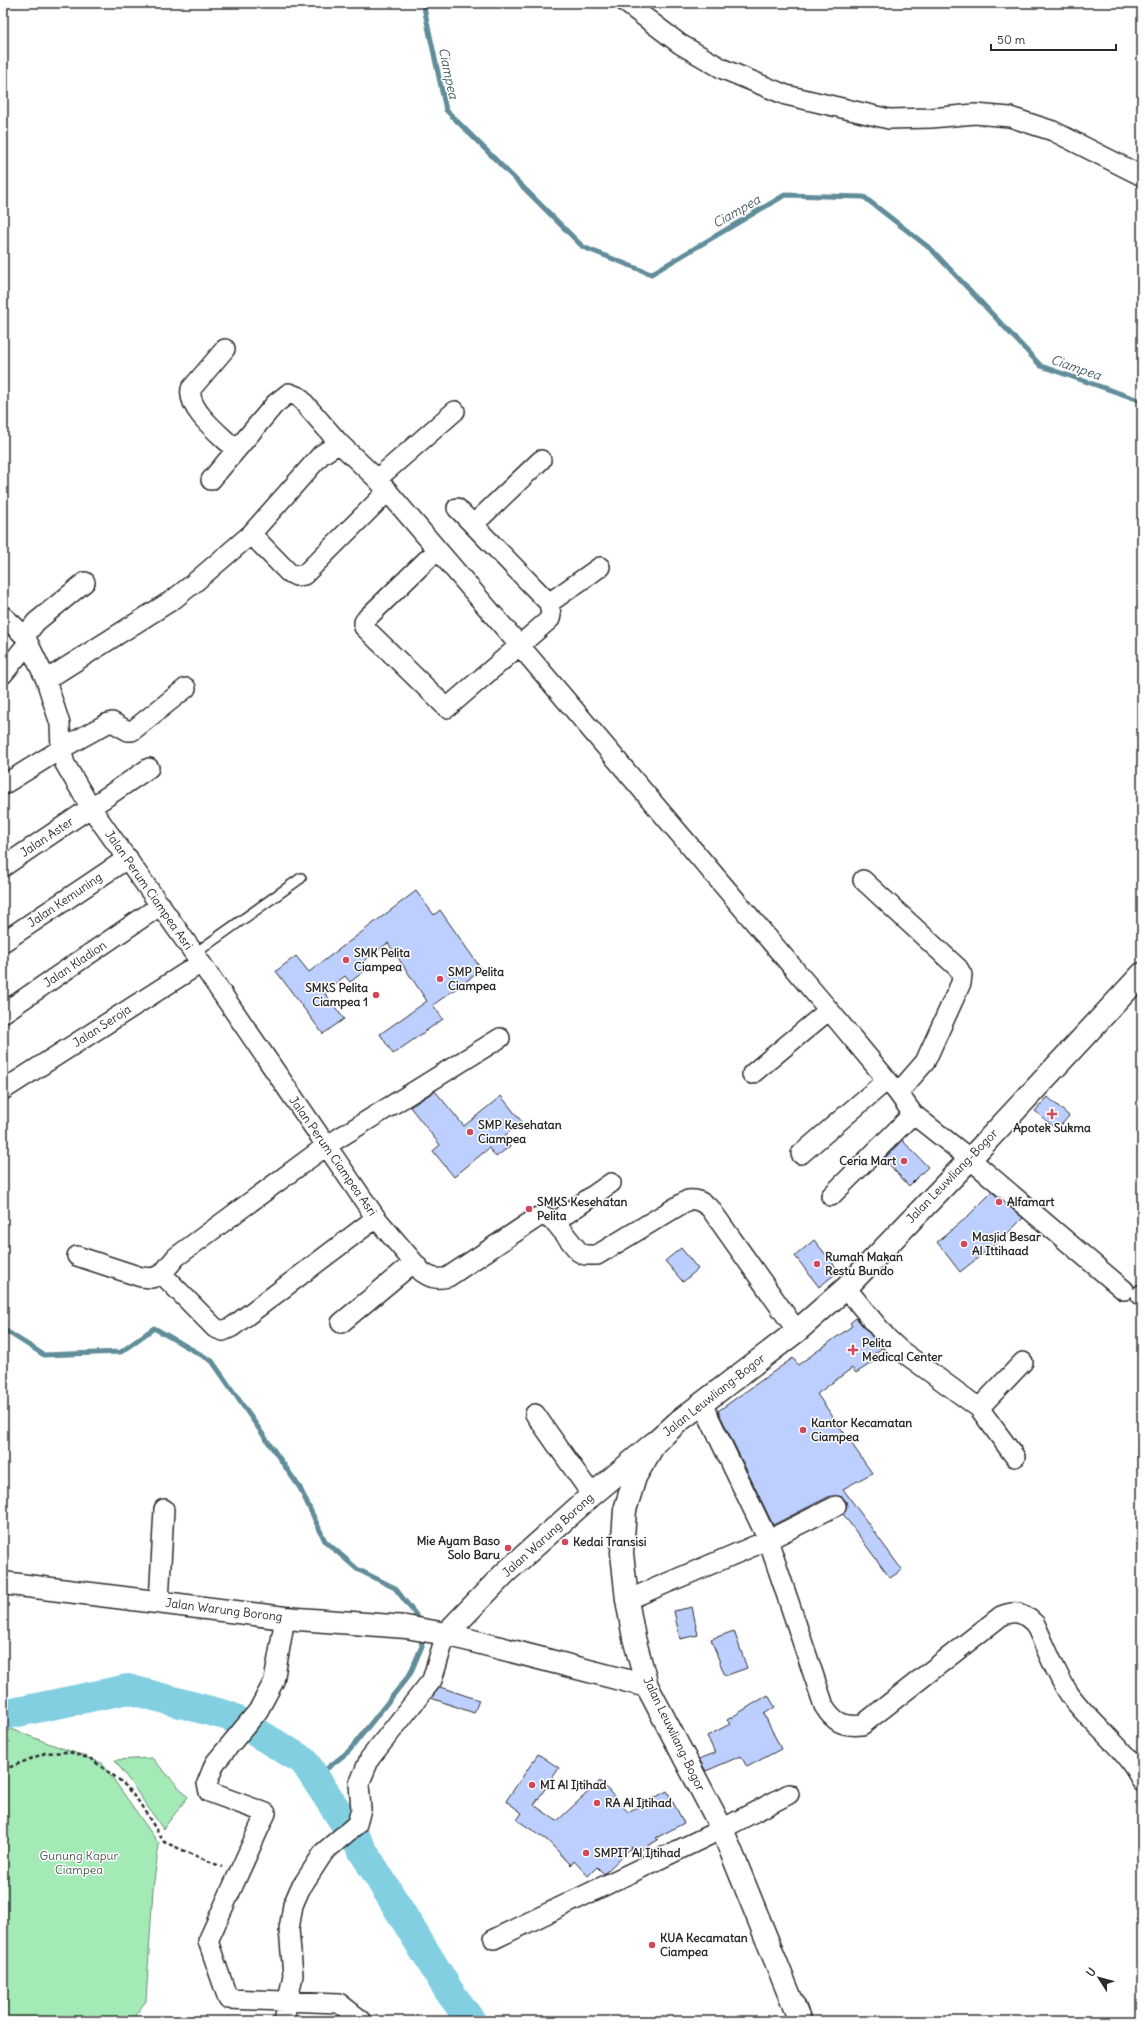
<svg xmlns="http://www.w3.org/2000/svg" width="1145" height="2024" font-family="Delius,sans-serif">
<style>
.green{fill:#a3eab7;stroke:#678a71}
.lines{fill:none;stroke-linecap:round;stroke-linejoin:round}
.stream{stroke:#608d99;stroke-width:5}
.river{stroke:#83cfe2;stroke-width:30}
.building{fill:#bccfff;stroke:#2b2b2b}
.service-casing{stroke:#2b2b2b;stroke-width:12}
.minor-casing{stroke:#2b2b2b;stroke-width:22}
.secondary-casing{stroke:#2b2b2b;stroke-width:25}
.trunk-casing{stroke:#2b2b2b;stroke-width:25}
.path{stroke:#2b2b2b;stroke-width:2.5;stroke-dasharray:4 3;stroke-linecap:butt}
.service{stroke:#fff;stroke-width:9}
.minor{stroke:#fff;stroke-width:19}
.secondary{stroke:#fff;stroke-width:22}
.trunk{stroke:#fff;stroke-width:22}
.poi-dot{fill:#d1495b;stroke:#fff;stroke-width:1.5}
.labels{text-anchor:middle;stroke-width:3;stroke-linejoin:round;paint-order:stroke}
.street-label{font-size:12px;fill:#2b2b2b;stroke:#fff}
.poi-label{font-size:12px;font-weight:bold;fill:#2b2b2b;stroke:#fff;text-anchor:start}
.park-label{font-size:12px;fill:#495b4e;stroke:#fff}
.water-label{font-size:13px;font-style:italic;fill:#455c62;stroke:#fff}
</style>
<rect width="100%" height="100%" fill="#fff"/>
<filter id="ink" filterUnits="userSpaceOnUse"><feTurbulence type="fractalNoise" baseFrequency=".025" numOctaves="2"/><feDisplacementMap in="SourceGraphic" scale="8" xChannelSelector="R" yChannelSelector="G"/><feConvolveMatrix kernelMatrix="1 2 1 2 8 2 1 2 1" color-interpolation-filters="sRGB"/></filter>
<g filter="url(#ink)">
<!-- green -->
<path class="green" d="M5,1727L102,1763L159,1844L153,1889L146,2001L131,2021H3V1728Z
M152,1758L188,1797L163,1829L115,1760Z"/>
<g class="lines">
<!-- stream -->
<path class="stream" d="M423,3L446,110L583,247L651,274L785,195L864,197L932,250L1041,366L1142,401
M3,1329L44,1355L121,1352L154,1328L212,1361L300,1488L325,1541L357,1569L395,1588L416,1615L418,1624
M315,1778L349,1751L410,1674L422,1646L420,1634"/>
<!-- river -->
<path class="river" d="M3,1715L128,1689L229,1716L304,1761L358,1843L449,1991L471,2021"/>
</g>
<!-- building -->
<path class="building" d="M416,891L434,915L440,910L482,970L433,1005L443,1019L393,1054L380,1034L427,1001L388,943L361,963L366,970L350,982L345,976L324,992L344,1019L323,1034L276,971L296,956L309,972Z
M435,1091L464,1126L501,1096L522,1122L503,1137L510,1146L496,1157L489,1148L454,1177L433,1151L440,1145L410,1107Z
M1048,1097L1069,1116L1057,1130L1035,1111Z
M902,1140L928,1167L909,1186L884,1159Z
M992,1192L1023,1218L1003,1238L960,1272L937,1242L965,1219Z
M814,1240L839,1271L819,1287L795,1256Z
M681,1248L698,1269L683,1282L665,1261Z
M856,1318L882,1348L870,1357L873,1362L856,1373L852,1368L817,1394L872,1473L843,1489L902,1570L890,1578L843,1514L847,1506L846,1501L842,1497L830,1496L773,1525L718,1411L793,1358L798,1365L852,1326L850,1323Z
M692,1607L698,1635L680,1639L674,1611Z
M734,1631L747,1668L725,1676L711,1639Z
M440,1687L479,1700L474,1713L431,1698Z
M768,1695L775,1707L764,1714L781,1749L747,1767L741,1756L706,1771L699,1759L715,1753L707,1736L730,1724L727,1720Z
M538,1754L559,1768L534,1805L557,1821L600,1781L628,1812L667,1791L684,1823L656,1838L658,1840L635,1853L632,1847L604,1874L597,1867L588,1876L574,1861L571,1865L547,1840L517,1820L522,1813L506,1801Z"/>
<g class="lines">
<defs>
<path id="service" d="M194,954L301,878"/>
<path id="minor" d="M626,3L680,44L723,69L786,95L889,119L931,118L975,114L1010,117L1053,131L1142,176
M225,349L191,389C187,410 221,435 235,449
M377,479L455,411
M211,480L275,404L289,393L299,397L339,443
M457,508L549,603
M474,524L541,460
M251,534L288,572L296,576L304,575L388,491
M437,550L367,618L364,622V627L447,708L550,619L551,615L549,603L600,567
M3,616L25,636L46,680L60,724L61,749L65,764L91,808L201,963L376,1218L422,1272C431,1278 437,1280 448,1277L538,1217L544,1216L555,1222L579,1252L585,1255H597L688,1200C698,1199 702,1202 710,1208L797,1331
M25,636L36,622L85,582
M3,674L28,643
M46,680L174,599L194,583L251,534L321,455L339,443L377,479L520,646L829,1010L898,1093L913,1114L970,1159L1124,1290
M3,785L61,749L106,724L112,722L128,731H132L186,688
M3,867L149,768
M863,880L958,968L962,975L961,983L925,1062L898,1093
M3,942L128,858
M3,1013L161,905
M752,1074L829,1010
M3,1090L201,963
M801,1154L887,1080
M831,1196L913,1114
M376,1218L232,1327L223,1331L215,1328L162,1274L176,1257L326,1146L500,1038
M555,1222L611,1183
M77,1256L141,1277L152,1278L162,1274
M846,1288L887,1338L900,1350L979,1408L1015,1457
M1141,1295L1142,1294
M341,1323L413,1263
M702,1403L768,1540L824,1706C834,1722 843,1727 862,1725L1001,1616C1016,1610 1023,1612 1035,1624C1045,1645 1057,1677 1070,1695C1092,1726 1127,1748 1142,1782
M979,1408L1023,1362
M535,1414L592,1495
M627,1600L768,1540L836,1506
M159,1602L164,1509
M285,1618L274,1681L258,1711L215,1763L207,1783L209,1792L266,1813L208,1941L228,1999L339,2003L362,2021
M494,1939L722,1829L789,1794
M284,2021L293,1975L289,1929L293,1905L300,1889L324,1852L357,1824L361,1809L359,1784L370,1758L432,1680L446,1634"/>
<path id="secondary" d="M3,1583L285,1618L406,1627L446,1634L647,1686
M446,1634L505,1573L592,1495L654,1443"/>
<path id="trunk" d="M800,2021L722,1829L647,1686L634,1638L627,1600L622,1553L625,1510L635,1477L655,1443L679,1421L797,1331L846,1288L970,1159L1142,974"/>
</defs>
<!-- service casing -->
<use href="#service" class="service-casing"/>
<!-- minor casing -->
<use href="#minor" class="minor-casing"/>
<!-- secondary casing -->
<use href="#secondary" class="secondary-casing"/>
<!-- trunk casing -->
<use href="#trunk" class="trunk-casing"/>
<!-- path -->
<path class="path" d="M3,1770L45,1753L69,1752L91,1759L122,1782L139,1802L164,1842L222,1867"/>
<!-- service -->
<use href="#service" class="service"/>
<!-- minor -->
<use href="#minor" class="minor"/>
<!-- secondary -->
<use href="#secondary" class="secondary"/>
<!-- trunk -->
<use href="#trunk" class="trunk"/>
</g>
</g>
<!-- markers -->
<g class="poi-dot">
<circle cx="346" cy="960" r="4"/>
<circle cx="440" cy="979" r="4"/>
<circle cx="376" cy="995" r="4"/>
<path d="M1050 1108h4v4h4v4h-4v4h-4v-4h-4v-4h4z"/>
<circle cx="470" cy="1132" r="4"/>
<circle cx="904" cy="1161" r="4"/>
<circle cx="999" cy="1202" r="4"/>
<circle cx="529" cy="1209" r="4"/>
<circle cx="964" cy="1244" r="4"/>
<circle cx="817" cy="1264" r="4"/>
<path d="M851 1344h4v4h4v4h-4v4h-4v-4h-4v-4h4z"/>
<circle cx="803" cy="1430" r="4"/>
<circle cx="565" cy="1542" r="4"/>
<circle cx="508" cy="1548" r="4"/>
<circle cx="532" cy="1785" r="4"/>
<circle cx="597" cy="1803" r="4"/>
<circle cx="586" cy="1853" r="4"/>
<circle cx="652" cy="1945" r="4"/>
</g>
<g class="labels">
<!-- street labels -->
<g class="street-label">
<text transform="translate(47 837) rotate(-34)" y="4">Jalan Aster</text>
<text transform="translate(149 890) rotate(55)" y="4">Jalan Perum Ciampea Asri</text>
<text transform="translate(65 900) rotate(-34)" y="4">Jalan Kemuning</text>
<text transform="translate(75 964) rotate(-34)" y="4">Jalan Kladion</text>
<text transform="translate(102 1026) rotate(-33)" y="4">Jalan Seroja</text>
<text transform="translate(333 1156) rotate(55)" y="4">Jalan Perum Ciampea Asri</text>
<text transform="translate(952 1176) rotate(-46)" y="4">Jalan Leuwliang-Bogor</text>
<text transform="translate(714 1395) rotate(-38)" y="4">Jalan Leuwliang-Bogor</text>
<text transform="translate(548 1535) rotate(-42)" y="4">Jalan Warung Borong</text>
<text transform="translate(224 1610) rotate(7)" y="4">Jalan Warung Borong</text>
<text transform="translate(674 1734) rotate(64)" y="4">Jalan Leuwliang-Bogor</text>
</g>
<!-- poi labels -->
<g class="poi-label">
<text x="354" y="957">SMK Pelita<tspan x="354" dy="14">Ciampea</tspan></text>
<text x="448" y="976">SMP Pelita<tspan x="448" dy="14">Ciampea</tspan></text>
<text x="368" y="992" text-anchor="end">SMKS Pelita<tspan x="368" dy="14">Ciampea 1</tspan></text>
<text x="478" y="1129">SMP Kesehatan<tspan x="478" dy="14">Ciampea</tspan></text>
<text x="1052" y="1132" text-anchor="middle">Apotek Sukma</text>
<text x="896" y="1165" text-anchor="end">Ceria Mart</text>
<text x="537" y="1206">SMKS Kesehatan<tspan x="537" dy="14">Pelita</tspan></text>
<text x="1007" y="1206">Alfamart</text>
<text x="972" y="1241">Masjid Besar<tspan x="972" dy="14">Al Ittihaad</tspan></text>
<text x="825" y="1261">Rumah Makan<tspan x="825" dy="14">Restu Bundo</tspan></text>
<text x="862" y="1347">Pelita<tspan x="862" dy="14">Medical Center</tspan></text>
<text x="811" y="1427">Kantor Kecamatan<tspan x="811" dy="14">Ciampea</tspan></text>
<text x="500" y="1545" text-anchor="end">Mie Ayam Baso<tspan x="500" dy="14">Solo Baru</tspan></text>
<text x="573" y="1546">Kedai Transisi</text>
<text x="540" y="1789">MI Al Ijtihad</text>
<text x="605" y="1807">RA Al Ijtihad</text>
<text x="594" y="1857">SMPIT Al Ijtihad</text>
<text x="660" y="1942">KUA Kecamatan<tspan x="660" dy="14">Ciampea</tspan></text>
</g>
<!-- park labels -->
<g class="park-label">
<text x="79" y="1860">Gunung Kapur<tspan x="79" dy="14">Ciampea</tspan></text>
</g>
<!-- water labels -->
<g class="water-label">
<text transform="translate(449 73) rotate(78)" y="5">Ciampea</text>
<text transform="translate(736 211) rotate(-30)" y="5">Ciampea</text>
<text transform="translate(1076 367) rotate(19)" y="5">Ciampea</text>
</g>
</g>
<!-- margin -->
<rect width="1145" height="2024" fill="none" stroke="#fff" stroke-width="16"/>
<rect x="8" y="8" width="1129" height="2008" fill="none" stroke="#2b2b2b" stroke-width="1.5" filter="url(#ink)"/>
<!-- north arrow -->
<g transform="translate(1099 1978) rotate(306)" stroke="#ffffff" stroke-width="3" paint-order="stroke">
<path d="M0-3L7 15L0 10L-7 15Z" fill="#2b2b2b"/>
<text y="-6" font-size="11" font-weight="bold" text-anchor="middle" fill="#2b2b2b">U</text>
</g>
<!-- scale -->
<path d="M991 44v6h125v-6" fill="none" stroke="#2b2b2b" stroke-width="2"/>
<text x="997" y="44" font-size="12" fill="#2b2b2b" stroke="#ffffff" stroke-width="3" paint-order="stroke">50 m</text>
</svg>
